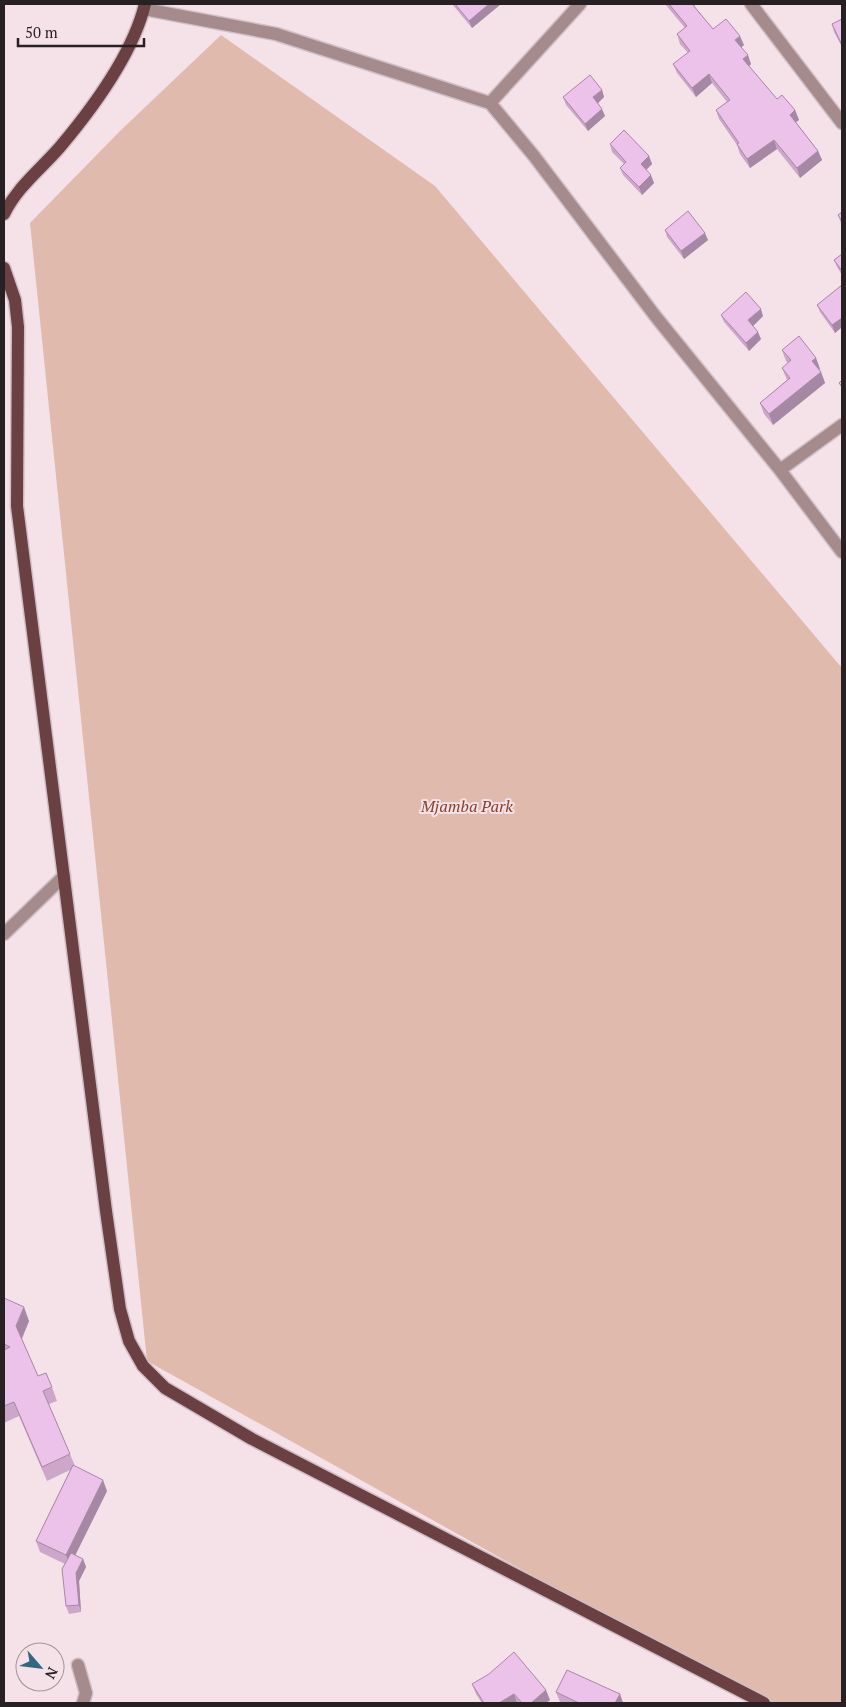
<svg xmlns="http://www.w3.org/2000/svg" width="846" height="1707" font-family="'PT Serif',serif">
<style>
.green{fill:#e0baad}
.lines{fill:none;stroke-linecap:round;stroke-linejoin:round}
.minor-casing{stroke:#d0bfc6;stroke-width:15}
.major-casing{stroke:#d0bfc6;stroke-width:15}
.minor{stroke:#a68b8c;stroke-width:12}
.major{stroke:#6b4042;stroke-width:12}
.wall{fill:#cca7c9}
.shaded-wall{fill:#a688a4}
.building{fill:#edc2ea;stroke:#a688a4}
.labels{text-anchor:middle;stroke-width:4;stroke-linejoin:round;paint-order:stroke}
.park-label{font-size:16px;font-style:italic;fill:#854127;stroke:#f5e2e9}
</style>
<rect width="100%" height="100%" fill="#f5e2e9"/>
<!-- green -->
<path class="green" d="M221,35L435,186L842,668V1703H761L147,1361L30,223L120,131Z"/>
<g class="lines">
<defs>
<path id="minor" d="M751,4L842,123
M144,9L276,34L490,103L534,156L656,317L780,470L842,552
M490,103L580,4
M780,470L842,425
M4,934L64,876
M78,1665L86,1693L83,1703"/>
<path id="major" d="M4,214C18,186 40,170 60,147C92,109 133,53 145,4
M4,268L15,300L18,327L17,506L106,1211L120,1309L129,1341L143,1366L165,1388L252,1439L764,1703"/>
</defs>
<!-- minor casing -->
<use href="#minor" class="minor-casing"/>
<!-- major casing -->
<use href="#major" class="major-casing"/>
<!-- minor -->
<use href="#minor" class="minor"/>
<!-- major -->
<use href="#major" class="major"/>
</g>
<!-- wall -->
<path class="wall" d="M452,4H501L472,28Z
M665,4H694L695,6V7L713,29L744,45L741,47L751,64L749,66L777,99L795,110L799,120L796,122L818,151L822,160L800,178L777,149L750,168L740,154L737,145L719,119L716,110L727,102L712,83L696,97L677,73L673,64L688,53L680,44L677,34L685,28Z
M842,19V47L834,32L832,24Z
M602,90L604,97L598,103L605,116L588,131L566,105L563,97Z
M610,144L649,156L652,164L646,170L654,183L642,195L623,175L620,168L624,164L612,152Z
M842,212V226L838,215Z
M665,230L708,240L684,259L667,237Z
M842,254V275L837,267L834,260Z
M842,285V327L835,333L820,312L817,305Z
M721,315L763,316L753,326L761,339L749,351L724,322Z
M782,350L816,358L820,369L819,370L821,372L825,383L773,425L764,414L760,403L787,380L782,368L788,363L786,361Z
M4,1298L29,1321L22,1339L38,1376L52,1387L57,1401L49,1404L75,1466L107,1491L75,1555L83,1559L86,1567L79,1581L81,1612L69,1614L66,1606L65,1564L40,1552L36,1541L70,1470L47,1481L19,1416L4,1423Z
M472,1684L550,1700L546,1703H482L476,1694Z
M556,1692L620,1694L623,1703H562L560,1702Z"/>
<!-- shaded-wall -->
<path class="shaded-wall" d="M489,4H501L472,28L469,21Z
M740,36L744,45L739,49L735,40Z
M748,55L751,64L747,68L743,59Z
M709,74L712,83L696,97L692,88Z
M602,90L604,97L596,105L593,97Z
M602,109L605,116L588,131L585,124Z
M795,110L799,120L793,124L790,115Z
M774,140L777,149L750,168L747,159Z
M818,151L822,160L800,178L797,168Z
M649,156L652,164L644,172L641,164Z
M651,175L654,183L642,195L639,187Z
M705,233L708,240L684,259L681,251Z
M761,309L763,316L751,328L748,320Z
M842,318V327L835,333L832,325Z
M758,332L761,339L749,351L746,343Z
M816,358L820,369L816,372L812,361Z
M821,372L825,383L773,425L769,414Z
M24,1307L29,1321L21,1340L16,1326Z
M103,1480L107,1491L70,1566L66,1555Z
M83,1559L86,1567L79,1581L81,1612L79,1605L76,1573Z
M546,1690L550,1700L546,1703H531Z
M514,1694L517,1703H499Z
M620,1694L623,1703H615Z"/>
<!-- building -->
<path class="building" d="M455,4H489L469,21Z
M669,4H692L713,29L726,19L740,36L735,40L748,55L743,59L777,99L782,95L795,110L790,115L818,151L797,168L774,140L747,159L737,144L739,143L716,110L730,100L709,74L692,88L673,64L690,51L677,34L687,26Z
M842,19V45L832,24Z
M590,75L602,90L593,97L602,109L585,124L563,97Z
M624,130L649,156L641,164L651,175L639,187L620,168L626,162L610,144Z
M688,211L705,233L681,251L665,230Z
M842,212V221L838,215Z
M842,254V271L834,260Z
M842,285V318L832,325L817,305Z
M746,292L761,309L748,320L758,332L746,343L721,315Z
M799,336L816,358L812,361L821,372L769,414L760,403L790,378L782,368L791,360L782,350Z
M842,380V387L839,383Z
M4,1298L24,1307L16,1326L38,1376L46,1373L52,1387L43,1391L70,1454L42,1467L14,1402L4,1406V1350L10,1347L4,1344Z
M73,1465L103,1480L66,1555L36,1541Z
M71,1553L83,1559L76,1573L79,1605L66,1606L62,1569Z
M514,1652L546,1690L531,1703H522L514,1694L499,1703H484L472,1684L489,1674Z
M567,1670L620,1694L615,1703H579L556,1692Z"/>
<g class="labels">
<!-- park labels -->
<g class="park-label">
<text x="467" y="812">Mjamba Park</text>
</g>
</g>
<!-- border -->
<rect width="846" height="1707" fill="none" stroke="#282124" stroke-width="10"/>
<!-- north arrow -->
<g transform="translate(40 1667) rotate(118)"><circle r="24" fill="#f5e2e9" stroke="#a3959a"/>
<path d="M0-4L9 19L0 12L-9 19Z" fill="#306782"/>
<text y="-8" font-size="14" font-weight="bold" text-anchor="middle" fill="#282124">N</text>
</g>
<!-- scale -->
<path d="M18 38v8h126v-8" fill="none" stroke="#282124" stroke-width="2.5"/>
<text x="25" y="38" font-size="15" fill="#282124" stroke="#f5e2e9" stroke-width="4" paint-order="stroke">50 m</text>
</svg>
